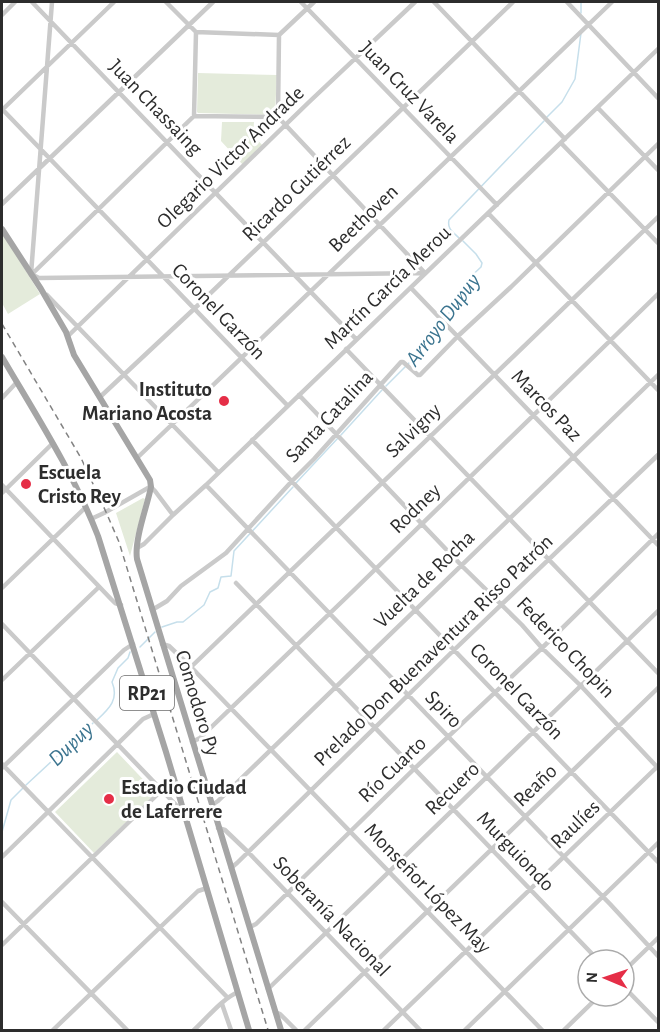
<svg xmlns="http://www.w3.org/2000/svg" width="660" height="1032" font-family="'Alegreya Sans',sans-serif">
<style>
.green{fill:#e4ebdb}
.lines{fill:none;stroke-linecap:round;stroke-linejoin:round}
.stream{stroke:#c6dfeb;stroke-width:1.5}
.minor{stroke:#cacaca;stroke-width:4.5}
.major{stroke:#a5a5a5;stroke-width:6}
.rail{stroke:#828282;stroke-width:1.5;stroke-dasharray:6 4.5;stroke-linecap:butt}
.poi-dot{fill:#e52e47;stroke:#fff;stroke-width:2}
.labels{text-anchor:middle;stroke-width:6;stroke-linejoin:round;paint-order:stroke}
.shield{fill:#fff;stroke:#6c6c6c;stroke-width:1.5}
.shield-label{font-size:20px;font-weight:bold;fill:#2d2d2d}
.street-label{font-size:21px;fill:#2d2d2d;stroke:#fff}
.poi-label{font-size:21px;font-weight:bold;fill:#2d2d2d;stroke:#fff;text-anchor:start}
.water-label{font-size:22px;font-style:italic;fill:#3b748f;stroke:#fff}
</style>
<rect width="100%" height="100%" fill="#fff"/>
<!-- green -->
<path class="green" d="M198,73L277,75L275,113L273,115L198,113L197,112Z
M222,122H254L253,135L263,146L243,165L221,141Z
M2,232L40,294L8,314L2,303Z
M143,498L145,499L130,556L116,513Z
M117,752L156,793L94,853L55,812Z"/>
<g class="lines">
<!-- stream -->
<path class="stream" d="M581,13V2
M547,117L562,102L575,79L581,33
M459,238C453,232 447,229 449,220L544,121
M386,386L414,358L449,313L463,288L465,282L481,267L482,263L476,254L463,241
M341,435L382,390
M296,483L338,438
M162,627L177,622H183L204,605L210,592L218,588L221,577L231,576L234,551L293,487
M140,647L155,632
M97,720C110,708 119,699 112,682L118,668L128,658L130,652
M26,785L93,723
M2,832L11,800L23,788"/>
<!-- minor -->
<path class="minor" d="M32,2L356,339
M166,2L196,32
M301,2L497,205
M434,2L565,139
M567,2L658,98
M2,15L15,2
M598,108L658,170
M2,109L288,406
M2,110L114,2
M194,116L278,117
M278,117L425,273
M278,117L279,35L314,2
M561,143L658,243
M2,204L213,2
M488,213L658,390
M31,274L52,2
M31,275L194,116L196,32L279,35
M33,275L39,278L425,273
M411,288L658,545
M47,295L218,472
M68,336L308,103L415,2
M346,349L658,673
M299,395L462,566L522,625L542,648L581,686L658,768
M100,397L194,309L513,2
M2,398L17,382
M252,440L658,862
M137,458L612,2
M2,485L111,599L115,603L121,605
M206,485L564,857L610,904L658,956
M2,493L53,443
M91,519L104,513L148,488L151,487L155,491L173,515
M137,548L144,544L173,515L206,485L658,49
M236,583L598,960
M2,588L86,507
M152,610L167,601L181,586L226,553L292,481L314,459L401,362H403L418,375H420L458,336L511,287L658,144
M2,624L177,806L183,810
M162,644L169,646L191,667L542,1030
M191,667L658,217
M2,680L99,587
M192,742L200,738L352,592L658,294
M2,764L227,997
M2,768L124,650L133,644
M212,805L218,801L658,375
M218,828L225,830L248,852L420,1030
M2,857L143,719L154,714
M231,868L237,863L454,650L658,455
M2,902L127,1030
M250,927L256,924L414,769L542,648L658,534
M2,945L162,790L175,781
M624,971L658,938
M624,987L658,1022
M268,989L658,611
M222,1004L231,1030
M275,1012L280,1014L296,1030
M53,1030L198,891L207,888
M194,1030C207,1018 222,999 238,992
M305,1030L658,688
M384,1030L658,766
M465,1030L658,843
M564,1030L599,996"/>
<!-- major -->
<path class="major" d="M2,229L41,289L66,332L74,355L150,480L151,487C147,507 134,540 137,559L281,1030
M2,357C36,415 73,472 98,536L166,752L249,1030"/>
<!-- rail -->
<path class="rail" d="M2,324L81,458L106,512L119,542L268,1030"/>
</g>
<!-- markers -->
<g class="poi-dot">
<circle cx="224" cy="401" r="6"/>
<circle cx="26" cy="484" r="6"/>
<circle cx="109" cy="799" r="6"/>
</g>
<g class="labels">
<!-- shield labels -->
<rect class="shield" x="120" y="676" width="54" height="34" rx="4.5"/>
<g class="shield-label">
<text x="147" y="700">RP21</text>
</g>
<!-- street labels -->
<g class="street-label">
<text transform="translate(410 92) rotate(46)" y="7">Juan Cruz Varela</text>
<text transform="translate(156 107) rotate(46)" y="7">Juan Chassaing</text>
<text transform="translate(230 157) rotate(-44)" y="7">Olegario Victor Andrade</text>
<text transform="translate(296 188) rotate(-44)" y="7">Ricardo Gutiérrez</text>
<text transform="translate(363 218) rotate(-44)" y="7">Beethoven</text>
<text transform="translate(387 287) rotate(-44)" y="7">Martín García Merou</text>
<text transform="translate(219 311) rotate(46)" y="7">Coronel Garzón</text>
<text transform="translate(547 405) rotate(46)" y="7">Marcos Paz</text>
<text transform="translate(329 416) rotate(-47)" y="7">Santa Catalina</text>
<text transform="translate(413 430) rotate(-44)" y="7">Salvigny</text>
<text transform="translate(415 508) rotate(-44)" y="7">Rodney</text>
<text transform="translate(424 579) rotate(-44)" y="7">Vuelta de Rocha</text>
<text transform="translate(566 647) rotate(46)" y="7">Federico Chopin</text>
<text transform="translate(433 650) rotate(-44)" y="7">Prelado Don Buenaventura Risso Patrón</text>
<text transform="translate(517 691) rotate(46)" y="7">Coronel Garzón</text>
<text transform="translate(198 703) rotate(73)" y="7">Comodoro Py</text>
<text transform="translate(444 709) rotate(46)" y="7">Spiro</text>
<text transform="translate(392 769) rotate(-44)" y="7">Río Cuarto</text>
<text transform="translate(535 785) rotate(-44)" y="7">Reaño</text>
<text transform="translate(452 788) rotate(-44)" y="7">Recuero</text>
<text transform="translate(575 824) rotate(-44)" y="7">Raulíes</text>
<text transform="translate(516 851) rotate(46)" y="7">Murguiondo</text>
<text transform="translate(428 888) rotate(46)" y="7">Monseñor López May</text>
<text transform="translate(332 916) rotate(46)" y="7">Soberanía Nacional</text>
</g>
<!-- poi labels -->
<g class="poi-label">
<text x="212" y="396" text-anchor="end">Instituto<tspan x="212" dy="24">Mariano Acosta</tspan></text>
<text x="38" y="479">Escuela<tspan x="38" dy="24">Cristo Rey</tspan></text>
<text x="121" y="794">Estadio Ciudad<tspan x="121" dy="24">de Laferrere</tspan></text>
</g>
<!-- water labels -->
<g class="water-label">
<text transform="translate(442 319) rotate(-53)" y="8">Arroyo Dupuy</text>
<text transform="translate(70 743) rotate(-44)" y="8">Dupuy</text>
</g>
</g>
<!-- border -->
<rect width="660" height="1032" fill="none" stroke="#2d2d2d" stroke-width="6"/>
<!-- north arrow -->
<g transform="translate(606 978) rotate(272)"><circle r="28" fill="#ffffff" stroke="#ababab" stroke-width="1.5"/>
<path d="M0-4.5L10 22L0 15L-10 22Z" fill="#e52e47"/>
<text y="-9" font-size="16" font-weight="bold" text-anchor="middle" fill="#2d2d2d">N</text>
</g>
</svg>
